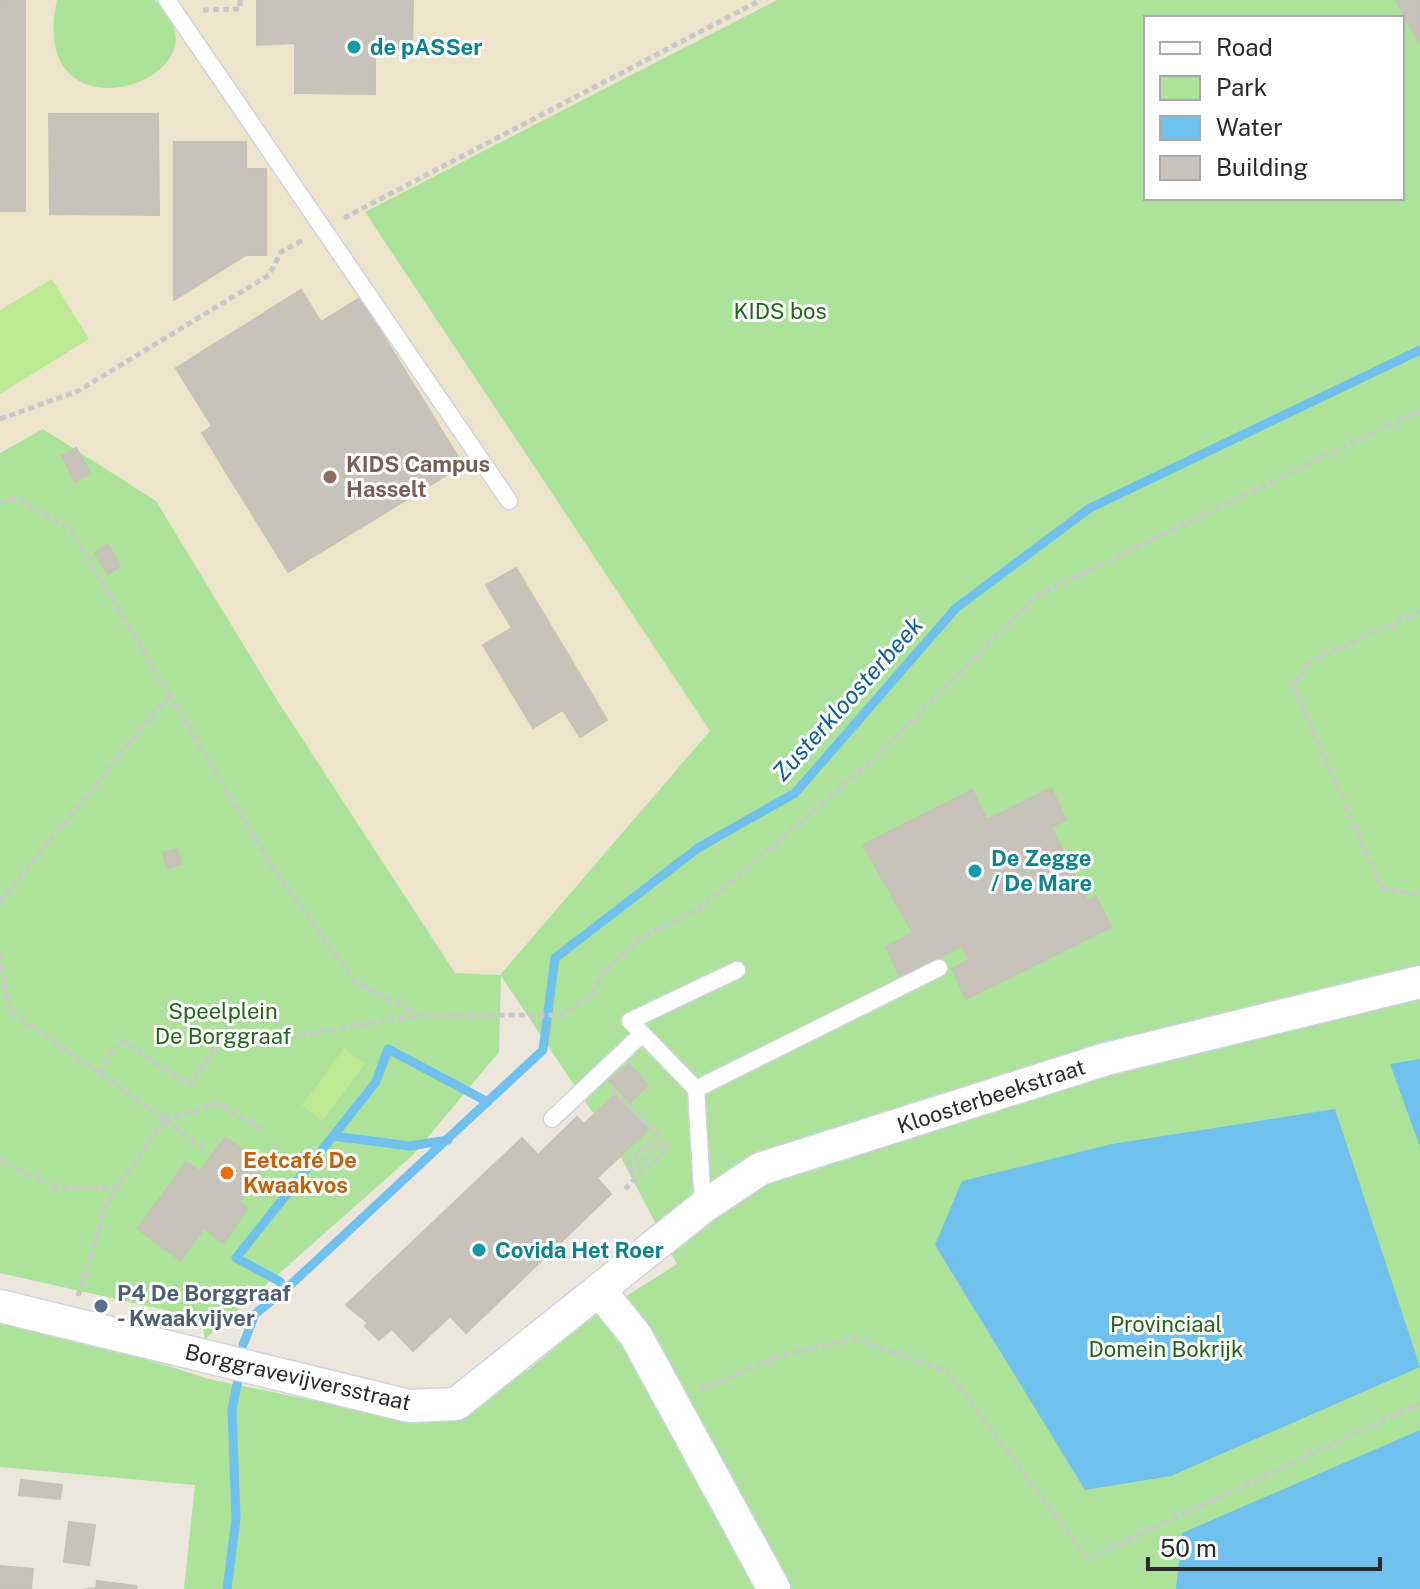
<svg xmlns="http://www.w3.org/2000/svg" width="1420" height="1589" font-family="'Public Sans',sans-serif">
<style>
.education{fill:#ede5cb}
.green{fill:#ace299;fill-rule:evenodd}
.pitch{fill:#bee994}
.water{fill:#70c1ed}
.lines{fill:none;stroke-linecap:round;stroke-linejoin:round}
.stream{stroke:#70c1ed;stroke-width:9}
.building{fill:#c7c3bb;stroke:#c7c2b6;stroke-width:2}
.service-casing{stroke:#d1d3e3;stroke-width:19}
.minor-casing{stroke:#d1d3e3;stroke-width:35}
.path{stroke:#c8c8c8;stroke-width:5;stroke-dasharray:6 4;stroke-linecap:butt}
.service{stroke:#fff;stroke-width:16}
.minor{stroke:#fff;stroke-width:32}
.culture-dot{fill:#0f9aa8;stroke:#fff;stroke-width:3}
.education-dot{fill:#8d6e63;stroke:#fff;stroke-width:3}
.food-dot{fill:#e8710a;stroke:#fff;stroke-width:3}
.service-dot{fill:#5c6f8a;stroke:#fff;stroke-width:3}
.labels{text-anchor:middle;stroke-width:6;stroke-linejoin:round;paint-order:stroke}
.culture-label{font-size:22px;font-weight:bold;fill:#0d838f;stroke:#fff;text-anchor:start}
.park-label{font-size:22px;fill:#24661b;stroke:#fff}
.education-label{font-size:22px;font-weight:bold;fill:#785e54;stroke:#fff;text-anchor:start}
.street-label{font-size:22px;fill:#2a2a2a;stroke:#fff}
.food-label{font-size:22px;font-weight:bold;fill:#c56008;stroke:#fff;text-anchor:start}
.service-label{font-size:22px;font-weight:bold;fill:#4e5e75;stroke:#fff;text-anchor:start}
.water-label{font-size:24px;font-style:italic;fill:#0f5e99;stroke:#fff}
</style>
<rect width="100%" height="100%" fill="#ece6dc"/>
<!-- education -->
<path class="education" d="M0,0H777L365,212L710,731L500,975L455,973L277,700L156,501L43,429L0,453Z"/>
<!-- green -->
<path class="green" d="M57,0H155C161,8 169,17 173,25C199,91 27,135 57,0Z
M777,0H1420V1589H184L195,1485L0,1467V1313L209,1379L412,1421L470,1405L528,1370L589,1320L677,1264L615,1146L501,976L499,1052L413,1155L205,1339L201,1318L0,1273V453L43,429L156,501L277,700L455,973L500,975L710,731L365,212ZM1146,18H1402V198H1146Z"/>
<!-- pitch -->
<path class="pitch" d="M52,279L89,339L0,394V310Z
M344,1048L365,1064L322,1121L302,1105Z"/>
<!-- water -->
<path class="water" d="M1420,1059V1147L1390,1064Z
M1335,1109L1420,1367L1171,1476L1085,1490L935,1245L962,1181L1112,1144Z
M1420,1430V1589H1176L1182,1533Z"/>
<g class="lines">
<!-- stream -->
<path class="stream" d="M333,1136L410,1146L448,1140
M286,1289L279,1281L236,1258L376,1082L388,1049L488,1102
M243,1345L255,1314L286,1289L543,1050L555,958L698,848L795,793L956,608L1090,508L1420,350
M227,1589L236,1519L232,1409L238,1380"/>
</g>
<!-- building -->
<path class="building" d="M0,0H25V211H0Z
M257,0H413L412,50L375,49V94L295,93V43L257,45Z
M1396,0H1420V45Z
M49,114H158L159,215L50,214Z
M174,142H246V169H266V255H246L174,300Z
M301,290L321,322L360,298L463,465L288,572L202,433L212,426L176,368Z
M76,448L90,473L75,482L62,456Z
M108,545L120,566L108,574L95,553Z
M516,568L607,720L580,737L563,710L533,728L483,645L512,628L486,585Z
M1051,788L1066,820L1051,827L1087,901L1096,897L1111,927L966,999L952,969L969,960L962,946L900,977L886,947L913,933L863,845L972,790L987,820Z
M177,849L181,864L167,868L163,853Z
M629,1064L648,1085L630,1102L610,1081Z
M615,1095L648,1130L597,1178L611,1194L466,1333L450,1316L413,1351L392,1329L379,1340L365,1326L368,1323L346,1305L522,1138L538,1155L577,1117L584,1124Z
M225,1137L265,1166L239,1202L248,1208L223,1243L204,1228L180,1260L138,1229L186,1162L200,1172Z
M21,1480L62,1485L60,1499L19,1495Z
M69,1522L95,1525L89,1565L64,1562Z
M0,1566L33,1569L31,1589H0Z
M97,1581L137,1586L136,1589H85L96,1588Z"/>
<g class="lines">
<defs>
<path id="service" d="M167,0L509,501
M696,1089L630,1021L737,970
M552,1119L642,1034
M703,1207L696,1089L939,968"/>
<path id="minor" d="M600,1291L636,1336L774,1589
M0,1306L409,1406L456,1404L703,1207L760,1169L1106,1059L1420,982"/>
</defs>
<!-- service casing -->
<use href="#service" class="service-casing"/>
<!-- minor casing -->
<use href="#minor" class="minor-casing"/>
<!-- path -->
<path class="path" d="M203,10L240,9V0
M344,218L761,0
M0,419L78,391L269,275L281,252L303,240
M0,503L16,498L71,530L271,865L354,981L416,1014
M1420,611L1310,662L1293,686L1382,888L1420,895
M0,902L169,695
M0,954L9,1011L165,1119L117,1188H58L0,1160
M98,1073L121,1040L189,1085L226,1033L294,1036L417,1015H560L591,996L604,971L646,935L702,907L874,759L1036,596L1420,410
M613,1090L657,1135L626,1165L632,1171L662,1141L668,1147L625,1189
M165,1119L218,1103L264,1131
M166,1120L206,1150
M78,1296L107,1203L116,1189
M700,1390L774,1358L851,1338L947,1371L1087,1559L1420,1403"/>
<!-- service -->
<use href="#service" class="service"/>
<!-- minor -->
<use href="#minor" class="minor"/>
</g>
<!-- markers -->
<g class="culture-dot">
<circle cx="354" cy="47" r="8"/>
<circle cx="975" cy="871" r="8"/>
<circle cx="479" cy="1250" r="8"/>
</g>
<circle class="education-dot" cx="330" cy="477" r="8"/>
<circle class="food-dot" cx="227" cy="1173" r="8"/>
<circle class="service-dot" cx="101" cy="1306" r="8"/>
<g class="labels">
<!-- culture labels -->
<g class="culture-label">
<text x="370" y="55">de pASSer</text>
<text x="991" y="866">De Zegge<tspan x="991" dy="25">/ De Mare</tspan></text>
<text x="495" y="1258">Covida Het Roer</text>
</g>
<!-- park labels -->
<g class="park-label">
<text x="780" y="319">KIDS bos</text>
<text x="223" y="1019">Speelplein<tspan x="223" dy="25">De Borggraaf</tspan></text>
<text x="1166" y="1332">Provinciaal<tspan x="1166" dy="25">Domein Bokrijk</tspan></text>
</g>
<!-- education labels -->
<g class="education-label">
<text x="346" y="472">KIDS Campus<tspan x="346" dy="25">Hasselt</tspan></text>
</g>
<!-- street labels -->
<g class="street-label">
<text transform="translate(991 1096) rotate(-18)" y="8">Kloosterbeekstraat</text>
<text transform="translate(298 1377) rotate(13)" y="8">Borggravevijversstraat</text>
</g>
<!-- food labels -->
<g class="food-label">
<text x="243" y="1168">Eetcafé De<tspan x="243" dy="25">Kwaakvos</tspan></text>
</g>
<!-- service labels -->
<g class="service-label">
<text x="117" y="1301">P4 De Borggraaf<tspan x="117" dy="25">- Kwaakvijver</tspan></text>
</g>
<!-- water labels -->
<g class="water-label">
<text transform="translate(848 699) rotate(-48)" y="8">Zusterkloosterbeek</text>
</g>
</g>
<!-- legend -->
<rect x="1144" y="16" width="260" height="184" fill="#ffffff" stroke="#aaaaaa" stroke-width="2"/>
<rect x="1160" y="42" width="40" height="12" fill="#ffffff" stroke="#aaaaaa" stroke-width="2"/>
<text x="1216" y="56" font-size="24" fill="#2a2a2a">Road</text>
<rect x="1160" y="76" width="40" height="24" fill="#ace299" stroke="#aaaaaa" stroke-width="2"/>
<text x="1216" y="96" font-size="24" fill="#2a2a2a">Park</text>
<rect x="1160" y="116" width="40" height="24" fill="#70c1ed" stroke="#aaaaaa" stroke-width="2"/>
<text x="1216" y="136" font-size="24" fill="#2a2a2a">Water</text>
<rect x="1160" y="156" width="40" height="24" fill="#c7c3bb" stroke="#aaaaaa" stroke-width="2"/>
<text x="1216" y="176" font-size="24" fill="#2a2a2a">Building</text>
<!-- scale -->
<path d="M1148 1557v12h232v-12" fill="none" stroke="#2a2a2a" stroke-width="4"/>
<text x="1160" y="1557" font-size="24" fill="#2a2a2a" stroke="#ffffff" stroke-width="6" paint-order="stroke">50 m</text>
</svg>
